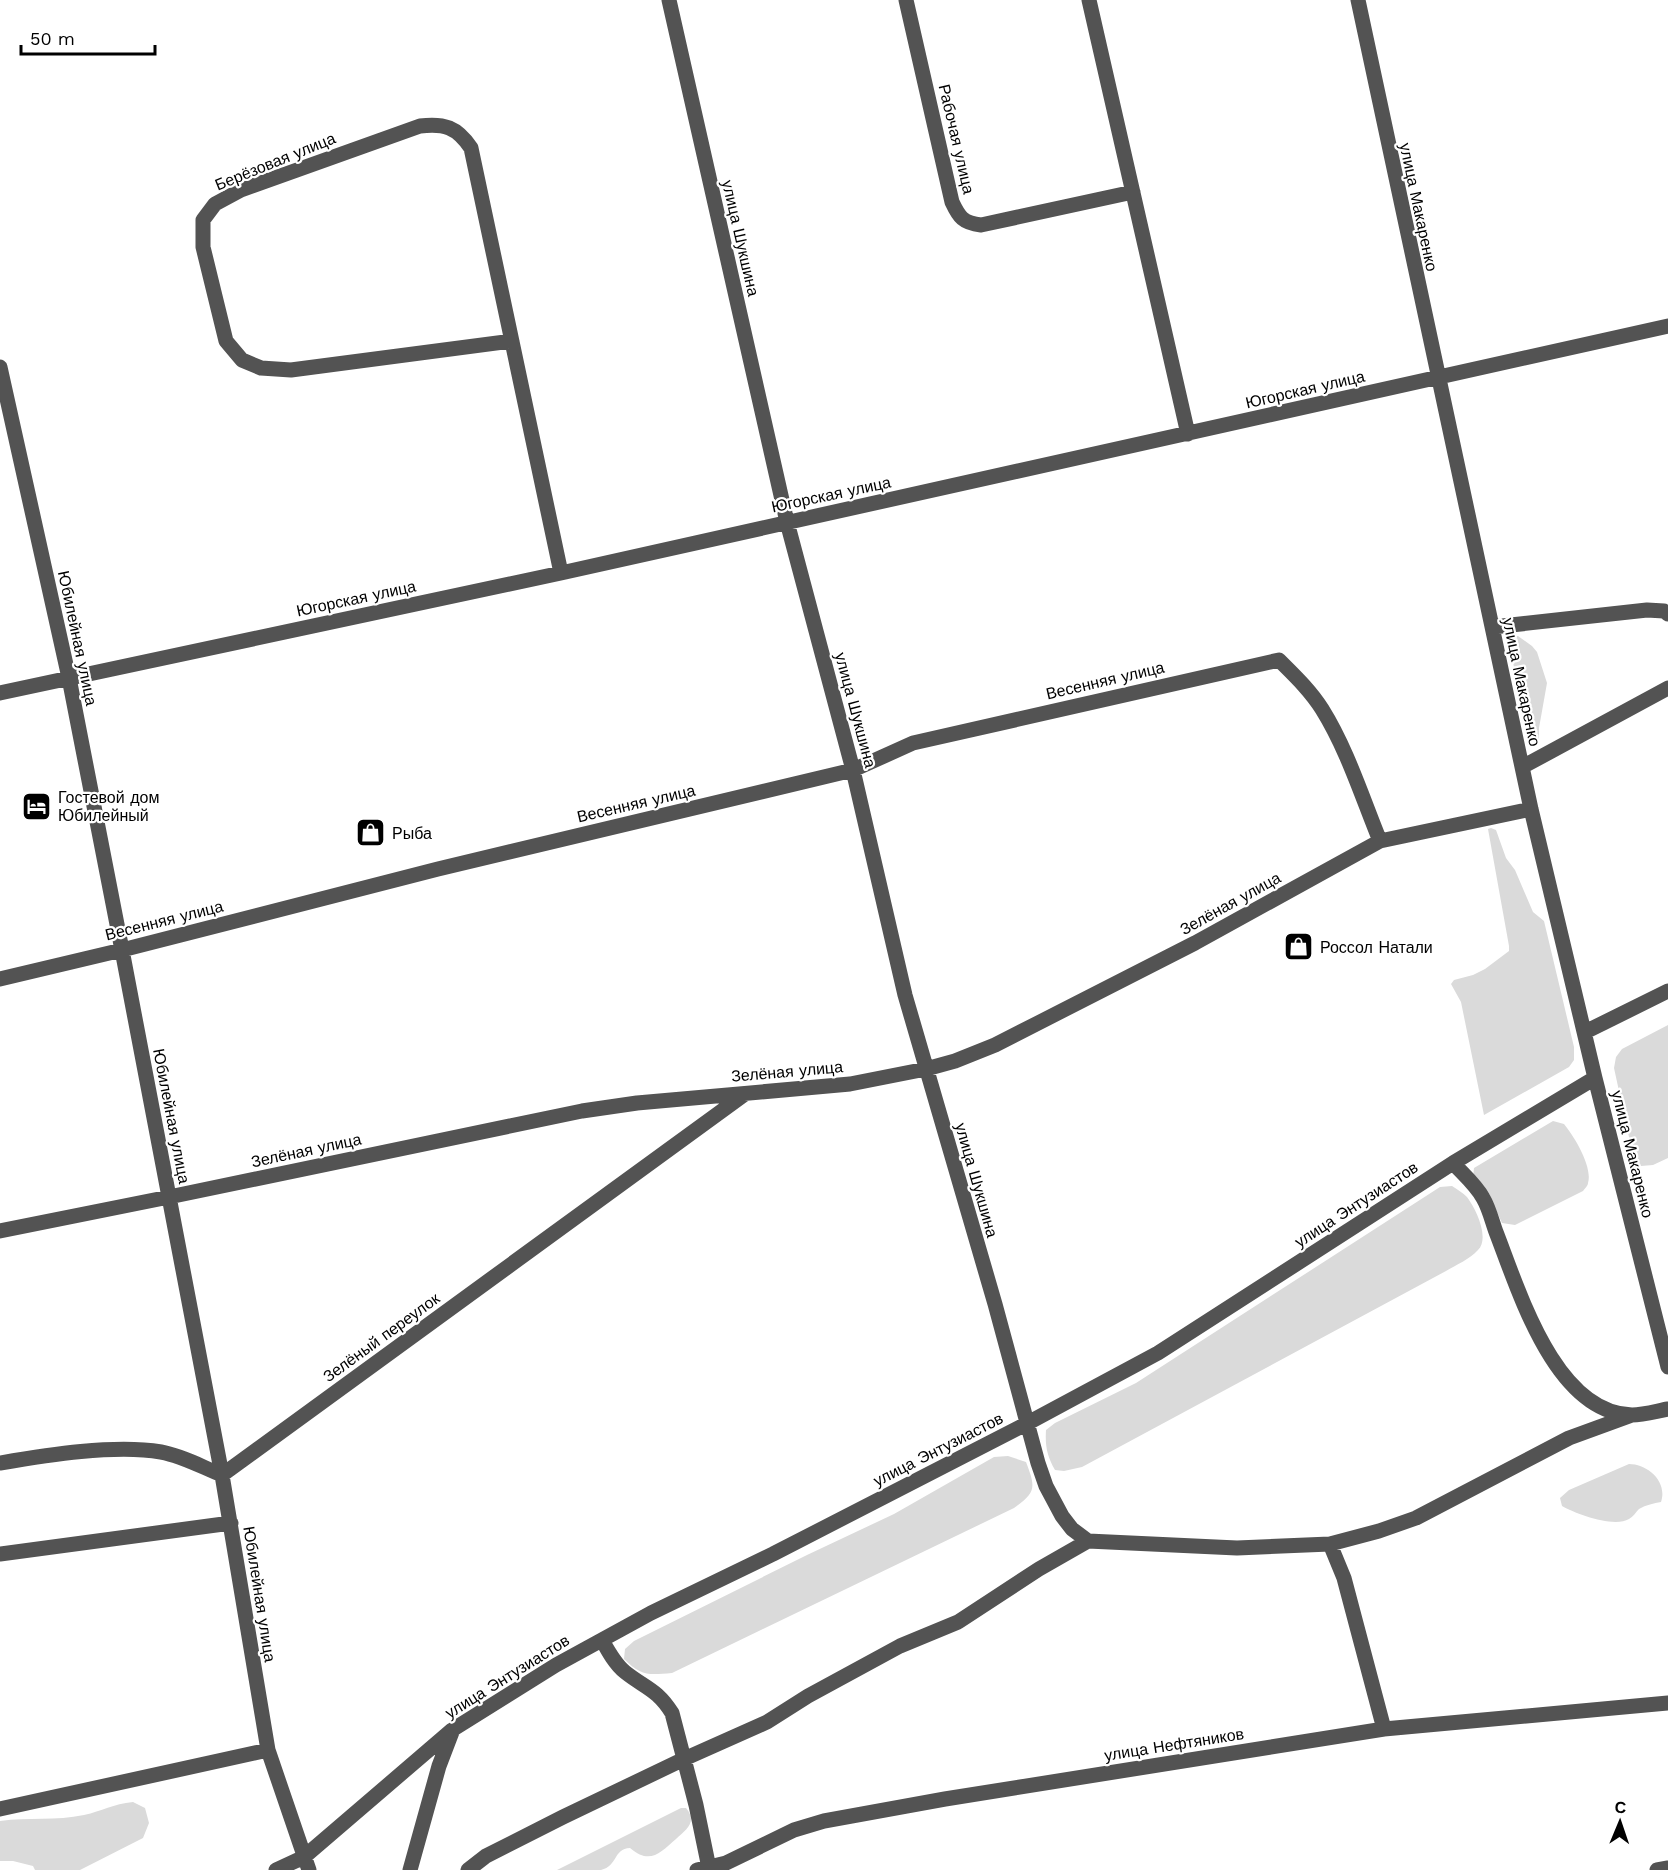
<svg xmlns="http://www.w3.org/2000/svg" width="1668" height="1870" font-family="'Work Sans',sans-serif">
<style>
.green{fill:#dadada}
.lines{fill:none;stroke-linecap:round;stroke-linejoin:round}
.minor{stroke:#535353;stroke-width:15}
.labels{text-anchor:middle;stroke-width:4.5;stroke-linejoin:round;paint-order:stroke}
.street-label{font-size:16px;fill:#000;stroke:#fff}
.poi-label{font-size:16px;fill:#000;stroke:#fff;text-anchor:start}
</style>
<rect width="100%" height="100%" fill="#fff"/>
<!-- green -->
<path class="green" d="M1518,636L1532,646L1537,652L1547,683L1539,728V740L1536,742L1525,728L1511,651L1512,637Z
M1491,828L1496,830L1506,858L1515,870L1533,912L1544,921L1574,1047V1060L1569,1067L1484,1115L1461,1002L1451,984L1454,980L1473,975L1485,969L1509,951V946L1488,829Z
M1668,1025V1158L1653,1165L1641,1166L1634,1160L1614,1068L1616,1057L1622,1049Z
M1553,1121L1564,1124C1574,1136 1593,1167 1588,1183C1588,1186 1585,1188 1583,1191L1515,1225L1502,1223L1496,1210L1473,1177L1474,1168Z
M1452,1186C1457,1189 1463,1193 1467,1197C1476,1209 1490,1238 1478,1250C1470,1259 1456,1265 1446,1271L1082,1467L1064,1471L1055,1470C1047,1456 1045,1446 1046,1430L1055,1423L1136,1383L1440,1187Z
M1008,1456L1026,1462C1036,1488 1036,1492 1014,1508L672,1673C648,1675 641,1676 624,1659L625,1649L634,1641L807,1555L894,1514L994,1457Z
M1629,1464C1647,1464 1668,1481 1661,1502C1654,1503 1646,1505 1639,1509C1636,1512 1633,1517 1629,1519C1614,1528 1576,1514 1562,1506L1560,1498L1569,1490Z
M133,1802L145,1808L149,1823L143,1838L80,1870H35L33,1866L13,1861H0V1821C28,1817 56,1821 84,1815C102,1811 113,1804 133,1802Z
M681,1808H686C698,1822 686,1830 676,1839C660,1853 650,1865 630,1848C613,1849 618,1866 601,1870C588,1870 570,1870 557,1870Z"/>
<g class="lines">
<!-- minor -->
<path class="minor" d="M669,0L787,522L853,770L905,995L995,1304L1038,1463L1046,1486L1062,1516L1072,1529L1088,1541L1237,1548L1330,1544L1344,1578L1384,1729
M906,0L952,202C959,217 963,223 981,225L1133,192
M1089,0L1188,434
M1358,0L1531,809L1595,1078L1668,1367
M512,341L291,370L261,368L242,360L226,341L203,247V220L215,204L241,190L420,126C444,123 457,127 471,148L561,573
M0,367L69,678L122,950L222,1475L268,1750L309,1870
M1493,627L1647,610L1664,611L1668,614
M0,693L561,573L1668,326
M1522,767L1668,688
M0,979L122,950L438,869L853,770L913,743L1279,660C1294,675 1310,690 1322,709C1347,749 1362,797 1380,841
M1585,1032L1668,991
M1453,1163C1463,1174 1476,1185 1483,1198C1489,1208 1492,1221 1496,1232C1519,1291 1555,1413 1632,1415C1643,1415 1657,1411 1668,1409
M0,1231L169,1197L582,1111L637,1103L850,1084L926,1069L955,1061L995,1045L1195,943L1380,841L1531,809
M0,1463C47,1455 115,1444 161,1452C183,1456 202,1467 222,1475L745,1094
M1330,1544L1379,1531L1416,1518L1569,1438L1632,1415
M0,1554L231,1523
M602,1640C608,1651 615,1664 625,1672C645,1688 657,1689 672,1713L696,1805L709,1868
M0,1809L268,1750
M276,1870L304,1857L452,1730L556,1665L651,1613L773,1554L1026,1424L1158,1353L1453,1163L1595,1078
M410,1870L439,1766L452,1732
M468,1870L486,1856L563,1817L684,1759L767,1722L808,1696L900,1646L958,1622L1039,1569L1088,1541
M697,1870L726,1863L794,1830L824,1821L945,1799L1384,1729L1668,1703
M1657,1870L1668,1868"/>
</g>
<!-- icons -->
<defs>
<symbol id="hotel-square" viewBox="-11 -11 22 22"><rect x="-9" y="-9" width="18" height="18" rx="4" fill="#000" stroke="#fff"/><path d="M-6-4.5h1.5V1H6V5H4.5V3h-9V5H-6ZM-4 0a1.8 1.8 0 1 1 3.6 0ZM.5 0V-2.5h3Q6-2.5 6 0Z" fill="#fff"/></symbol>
<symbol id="shop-square" viewBox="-11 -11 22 22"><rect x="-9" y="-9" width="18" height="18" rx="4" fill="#000" stroke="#fff"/><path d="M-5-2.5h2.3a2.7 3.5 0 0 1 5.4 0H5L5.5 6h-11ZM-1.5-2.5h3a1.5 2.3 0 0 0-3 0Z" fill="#fff"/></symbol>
</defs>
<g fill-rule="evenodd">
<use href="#hotel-square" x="20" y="790" width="33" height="33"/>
<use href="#shop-square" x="354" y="816" width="33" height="33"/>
<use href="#shop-square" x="1282" y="930" width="33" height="33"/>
</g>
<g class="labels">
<!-- street labels -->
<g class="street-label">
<text transform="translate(957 139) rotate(77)" y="6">Рабочая улица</text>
<text transform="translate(275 161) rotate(-22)" y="6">Берёзовая улица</text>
<text transform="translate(1419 207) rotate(78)" y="6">улица Макаренко</text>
<text transform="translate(741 238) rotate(77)" y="6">улица Шукшина</text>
<text transform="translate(1305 389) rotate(-13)" y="6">Югорская улица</text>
<text transform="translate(831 494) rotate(-12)" y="6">Югорская улица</text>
<text transform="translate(356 598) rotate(-12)" y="6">Югорская улица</text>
<text transform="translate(78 638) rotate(78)" y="6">Юбилейная улица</text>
<text transform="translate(1105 680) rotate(-13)" y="6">Весенняя улица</text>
<text transform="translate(1522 682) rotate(78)" y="6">улица Макаренко</text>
<text transform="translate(856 710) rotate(75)" y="6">улица Шукшина</text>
<text transform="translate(636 803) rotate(-13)" y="6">Весенняя улица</text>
<text transform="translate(1230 903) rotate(-29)" y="6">Зелёная улица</text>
<text transform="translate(164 920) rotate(-14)" y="6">Весенняя улица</text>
<text transform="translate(787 1071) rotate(-5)" y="6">Зелёная улица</text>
<text transform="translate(172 1116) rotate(79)" y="6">Юбилейная улица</text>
<text transform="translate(306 1150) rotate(-12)" y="6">Зелёная улица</text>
<text transform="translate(1633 1154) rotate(76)" y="6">улица Макаренко</text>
<text transform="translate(977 1180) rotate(74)" y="6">улица Шукшина</text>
<text transform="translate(1356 1204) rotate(-33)" y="6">улица Энтузиастов</text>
<text transform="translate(381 1337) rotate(-36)" y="6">Зелёный переулок</text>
<text transform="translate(938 1449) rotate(-27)" y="6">улица Энтузиастов</text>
<text transform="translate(260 1594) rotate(81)" y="6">Юбилейная улица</text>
<text transform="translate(507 1676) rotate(-32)" y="6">улица Энтузиастов</text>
<text transform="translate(1174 1744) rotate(-9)" y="6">улица Нефтяников</text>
</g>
<!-- poi labels -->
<g class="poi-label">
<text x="58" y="803">Гостевой дом<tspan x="58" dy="18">Юбилейный</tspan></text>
<text x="392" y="839">Рыба</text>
<text x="1320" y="953">Россол Натали</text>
</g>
</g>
<!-- north arrow -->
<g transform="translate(1620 1822) rotate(2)" stroke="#ffffff" stroke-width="4.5" paint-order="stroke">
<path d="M0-4.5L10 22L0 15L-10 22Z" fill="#000000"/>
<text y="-9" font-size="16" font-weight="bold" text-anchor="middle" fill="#000000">С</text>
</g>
<!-- scale -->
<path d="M21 45v9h134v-9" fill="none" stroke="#000000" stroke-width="3"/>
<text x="30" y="45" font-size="18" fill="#000000" stroke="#ffffff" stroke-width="4.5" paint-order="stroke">50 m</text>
</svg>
